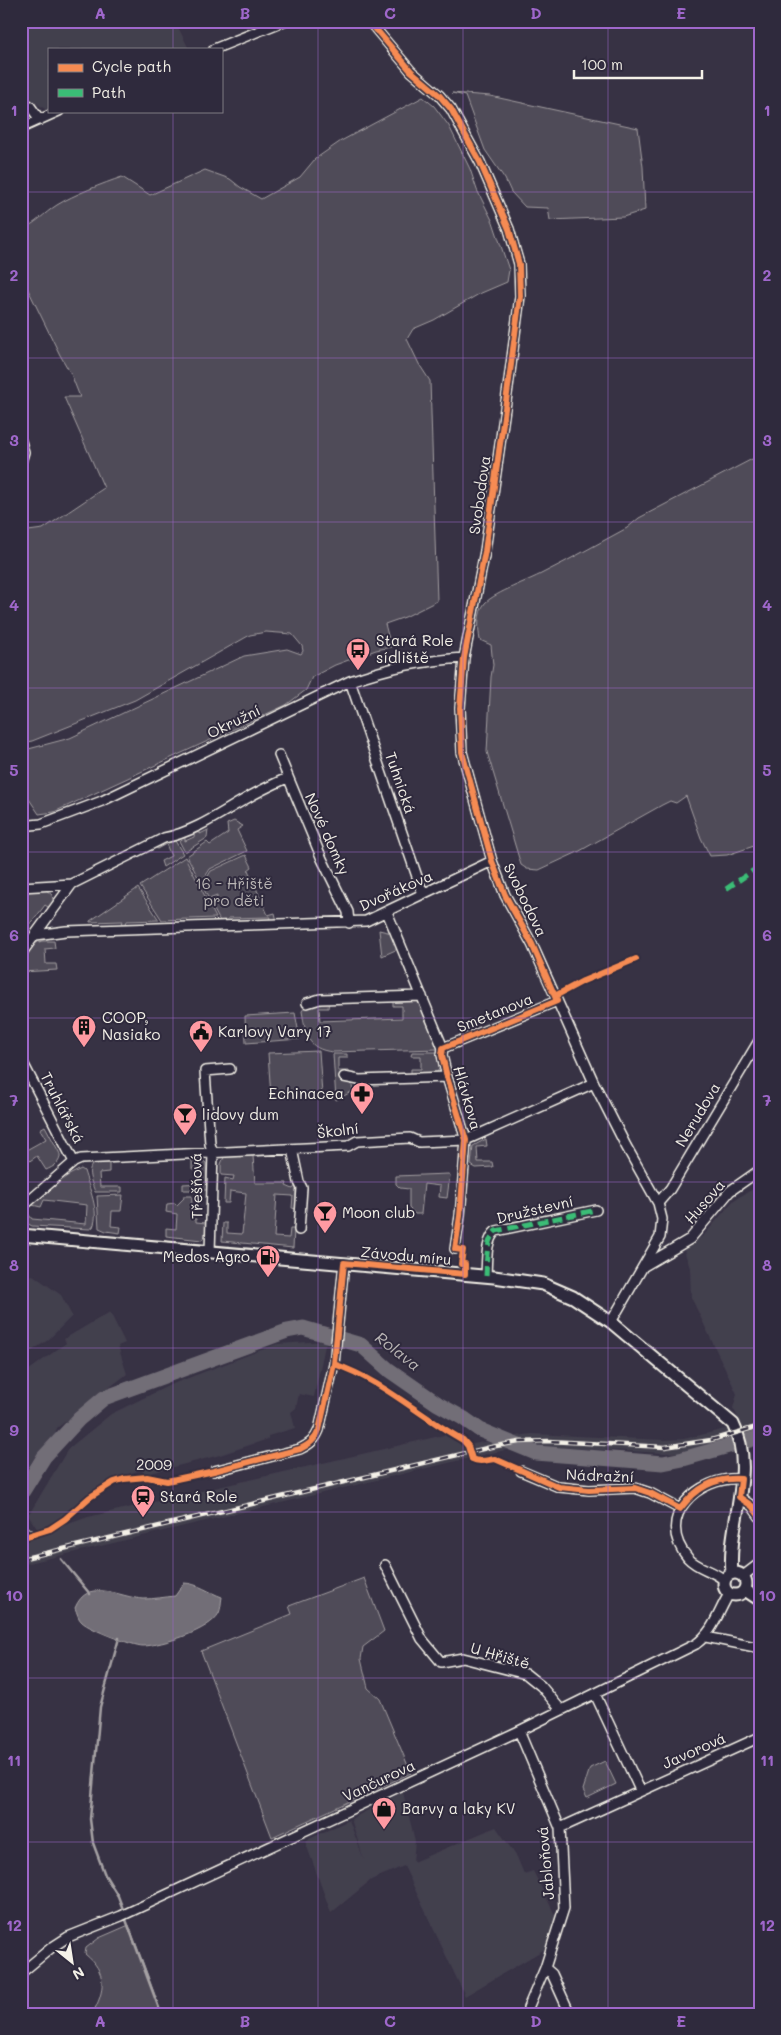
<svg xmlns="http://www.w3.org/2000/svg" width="781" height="2035" font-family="Mali,sans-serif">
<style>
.built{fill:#433f4e}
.green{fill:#504b59;stroke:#a29ea0}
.water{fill:#726e77;stroke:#a6a2a4}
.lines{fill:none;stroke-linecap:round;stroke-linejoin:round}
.stream{stroke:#a6a2a4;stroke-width:2.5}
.river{stroke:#726e77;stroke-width:15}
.minor-casing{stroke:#f4f1e8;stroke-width:12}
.major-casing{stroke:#f4f1e8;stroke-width:15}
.minor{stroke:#2f2a3d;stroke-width:9}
.major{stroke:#2f2a3d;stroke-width:11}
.rail-casing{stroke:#f4f1e8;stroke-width:4.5}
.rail{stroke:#2f2a3d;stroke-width:2.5;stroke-dasharray:8;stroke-linecap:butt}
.quiet{stroke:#3abd76;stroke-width:5;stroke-dasharray:10 5;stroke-linecap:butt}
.cycleway-casing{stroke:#2f2a3d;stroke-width:9}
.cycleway{stroke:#f68b52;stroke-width:6}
.grid{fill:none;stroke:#9f67cb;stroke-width:1;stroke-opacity:0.55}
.labels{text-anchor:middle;stroke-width:4;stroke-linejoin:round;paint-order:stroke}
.street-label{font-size:15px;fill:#f4f1e8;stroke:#2f2a3d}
.poi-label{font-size:15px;fill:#f4f1e8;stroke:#2f2a3d;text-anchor:start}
.park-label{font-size:15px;fill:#bbb7b6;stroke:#2f2a3d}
.water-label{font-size:16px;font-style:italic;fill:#bab6b5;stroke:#2f2a3d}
.neatline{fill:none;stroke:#9f67cb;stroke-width:2}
.grid-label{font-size:16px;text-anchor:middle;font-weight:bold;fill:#9f67cb}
</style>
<rect width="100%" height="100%" fill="#373244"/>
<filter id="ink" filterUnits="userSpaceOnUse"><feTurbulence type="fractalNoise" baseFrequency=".02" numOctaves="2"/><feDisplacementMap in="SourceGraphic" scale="10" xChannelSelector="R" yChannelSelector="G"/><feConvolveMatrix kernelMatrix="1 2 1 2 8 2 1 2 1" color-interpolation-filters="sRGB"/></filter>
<g filter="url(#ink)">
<!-- built -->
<path class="built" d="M21,21H175L189,49H49L48,111L21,93Z
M760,1185V1433L686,1452L665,1453L551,1447L511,1449L486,1454L21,1565V1541L88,1517L444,1435L463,1446L509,1437L532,1434L665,1440L684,1439L742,1425L733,1408L737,1394L691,1297L690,1268L684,1250L704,1235L734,1200Z
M33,1275L61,1295L72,1316L48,1340L21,1358V1278Z
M110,1312L125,1343L118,1346L127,1374L57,1428L53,1440L35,1457L21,1478V1376L66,1343L64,1339Z
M326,1341L314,1397L299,1394L296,1408L291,1412L295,1428L268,1436V1439L220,1455L146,1474L141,1470L121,1476L93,1491L58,1520L38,1530L27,1514L31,1511L68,1449L111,1414L170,1385L277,1344Z
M403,1792L415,1841L413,1862L496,1827L517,1857L524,1874L533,1871L556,1917L545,1949L465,1996L404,1866L371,1880L331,1913L305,1841L349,1820L364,1860L351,1819Z"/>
<!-- green -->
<path class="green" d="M452,93L490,96L638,128L643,167L645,210L623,217L550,220L548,208L525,207L511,192L505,179L485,150L465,96Z
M423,97L434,106L449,126L470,169L477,190L493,222L509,270L507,282L479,294L434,320L413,329L407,339L419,364L430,381L437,601L405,617L385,624L391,647L376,650L335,665L312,677L306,690L286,705L54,812L39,814L29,799L21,793V751L70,738L244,656L287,649L301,654L303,651L302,646L292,634L266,632L250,635L135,700L32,741L21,743V532L43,529L104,488L64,397H80L71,374L60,355L21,275V230C37,223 43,214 57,205C73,195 104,183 122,177L150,195L205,170L230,179L240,187L261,199L300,177L315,159L341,141Z
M758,456L760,460V844L727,855L710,856L701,838L686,796L676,803L670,801L662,805L578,852L539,870L527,869L521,865L487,752L491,677L493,665L491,645L480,640C478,629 477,613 485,603C496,592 528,581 543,573C571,559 599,543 627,528L639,518Z
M234,821L243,826L237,830L247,851L210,869L201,883L187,856L207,842L210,845L228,833L227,824Z
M200,827V834L208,830L207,838L185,852L178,839L185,835V841L194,837L195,829Z
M174,839L183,854L163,867L161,861L171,856L166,844L157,849L155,845Z
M246,855L252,867L248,870L268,915L275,913L277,921L267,923L270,917L228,918L225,924L222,925L210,902L217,898V896L209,899L202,886L211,871Z
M185,857L216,918L162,920L140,886Z
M44,888L52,895L54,905L51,909L45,905L21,937V890Z
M138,888L159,920L127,921L124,928H120L123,921L90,922V921Z
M379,930L392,933L400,948L382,956Z
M42,941H54L55,948L45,949L46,964H56L57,970L21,972C21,959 28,944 42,941Z
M393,999L419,1001L438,1049L333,1052C306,1049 306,1034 302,1011L305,1007L329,1001L328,1008H319L320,1021L402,1018V1006H393Z
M295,1013L300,1039L246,1043L245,1016Z
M319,1051L322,1094L271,1097L268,1053Z
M412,1052H438C440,1060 443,1067 435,1074L411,1076V1069H421V1056H411Z
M333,1054H347V1058H338V1071H349L353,1091L336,1100Z
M45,1126L60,1154C61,1163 53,1167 46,1170L37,1156L21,1167V1153L46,1139L40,1129Z
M486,1139L487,1146L477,1147L478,1162H492L493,1167L476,1168L471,1165L473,1146Z
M253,1156L255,1183H287L286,1186L293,1189L296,1185V1209L292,1208L293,1196L277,1195L274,1237L289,1238L290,1229H294L293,1248L222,1241L223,1223H227V1233L242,1234L246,1193L230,1191L229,1203H224L225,1178L233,1180L234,1176L221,1175V1164L224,1157Z
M192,1159L202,1160L206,1163L207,1190H183V1184L202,1183V1169H192Z
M94,1163H109V1172L99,1173L100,1187H122V1192H95C92,1183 85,1170 94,1163Z
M81,1169L84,1171C89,1188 100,1211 93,1227L90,1229L32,1226L21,1220V1215L27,1212L32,1219L86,1224L87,1205L44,1200L41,1207L32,1205L63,1178Z
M448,1174L450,1175L447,1198L439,1197L440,1186L424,1184L421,1214H415L409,1208V1189L400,1188L396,1184V1176Z
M123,1195L121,1211H112L111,1226L121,1227L120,1233L106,1231L99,1228L97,1196Z
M183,1196H192L191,1219H196V1222L206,1223L205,1236L202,1240L166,1236V1228L176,1229L177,1214L166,1212L167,1204L175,1203L177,1205L184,1198Z
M364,1578L384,1631L363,1647L361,1659L368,1688L380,1699L411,1773L272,1837L201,1651L292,1614L289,1606Z
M605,1761L616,1784L587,1798L583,1790L590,1768Z
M129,1925L162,2014H92C106,1990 107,1972 85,1954L86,1948L99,1938Z"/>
<!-- water -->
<path class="water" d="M184,1583C197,1583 210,1593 222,1597C221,1602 221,1609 219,1613C210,1631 162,1645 143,1646C133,1646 89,1629 82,1622C78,1619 77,1612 75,1608C88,1576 120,1598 144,1599C154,1599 165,1597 175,1596Z"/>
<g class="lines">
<!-- stream -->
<path class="stream" d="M21,1524L40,1535
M61,1559L90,1594
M119,1638L100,1707L90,1819L93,1843L105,1875L118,1896L124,1912
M125,1917L161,2014"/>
<!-- river -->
<path class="river" d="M21,1494L44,1457L79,1419L104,1398L287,1331L303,1328L361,1345L389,1370L438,1404L463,1418L480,1430L536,1453L663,1463L683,1459L760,1437"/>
<defs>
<path id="minor" d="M369,21L411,71L439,95L451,109L480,162L509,229L519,264L520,296L509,380L485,551L464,658L460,708L462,752L492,861L505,895L532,944L594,1083L626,1146L658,1203L662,1219L660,1237L611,1322
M214,49L284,21
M21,100L30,106L40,120
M21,128L59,111
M21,441L24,452L21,462
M350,681L423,894
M279,755L322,859L348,912L349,923
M21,826L41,824L102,801L350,681C391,667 420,661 464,658
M21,887L72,884
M387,912L443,1048L442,1055L447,1077L466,1140L460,1216L455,1249
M36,935L66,931L366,921L492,861
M21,954L72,884L164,838C195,832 222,812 249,797C261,790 274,784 287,778
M307,1003L320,999L422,996
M443,1048L557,1001
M21,1059L74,1162L21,1208
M344,1077L359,1080L447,1077
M292,1149L299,1182L302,1188L299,1230
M74,1162L81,1159L348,1146L357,1141L410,1138L419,1142L466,1140L594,1083
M658,1203L670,1189L760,1039
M210,1252L213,1153L210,1144L205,1071L230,1069
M644,1266L690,1239L730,1191L760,1170
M486,1276C487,1262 485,1240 496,1231L596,1210
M214,1471L300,1449C310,1444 315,1440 319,1430L334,1364L344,1263
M521,1471L559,1487L589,1490L635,1488L650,1493L680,1509
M739,1497L752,1506L760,1517
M385,1565L422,1639L441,1662L463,1658L526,1674L541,1686L561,1710
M743,1576L760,1563
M724,1580C713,1570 698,1569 688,1558C653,1517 698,1476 741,1479
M706,1637L760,1648
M595,1694L640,1790
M519,1731L560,1828L564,1908L545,1968L528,2008V2014
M560,1828L760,1737
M545,1968L552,1974L570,2014
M21,1973L51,1948L68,1937L121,1916L519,1731L696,1644C714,1631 718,1612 729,1594"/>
<path id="major" d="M21,1235L494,1277L543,1284L573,1297L611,1322L733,1424C757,1471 727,1524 732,1573
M724 1584a11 11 0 1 1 22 0a11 11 0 1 1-22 0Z
M745,1590L760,1600"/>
</defs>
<!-- minor casing -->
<use href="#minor" class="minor-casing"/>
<!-- major casing -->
<use href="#major" class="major-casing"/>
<!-- minor -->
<use href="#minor" class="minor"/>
<!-- major -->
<use href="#major" class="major"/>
<defs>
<path id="rail" d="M21,1559L491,1447L519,1442L548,1441L665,1447L711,1440L760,1426"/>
</defs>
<!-- rail casing -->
<use href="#rail" class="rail-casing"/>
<!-- rail -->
<use href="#rail" class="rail"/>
<!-- quiet -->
<path class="quiet" d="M726,889L760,866
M486,1276C487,1262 485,1240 496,1231L596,1210"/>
<defs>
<path id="cycleway" d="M555,996L583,981L636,959
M334,1364C382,1380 419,1416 463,1440L468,1446L472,1459C479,1463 487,1460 495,1459L559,1487L589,1490L635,1488L650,1493L680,1509C696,1488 714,1477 741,1479L739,1497L752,1506L760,1517
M21,1538L50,1529L65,1519L90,1497L114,1482L124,1479L147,1477L167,1481L214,1471L300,1449C310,1444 315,1440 319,1430L334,1364L344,1263L465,1274V1264H461L463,1250L455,1249L460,1216L466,1140L447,1077L442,1055L443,1048L557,1001L532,944L505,895L492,861L462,752L460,708L464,658L485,551L509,380L520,296L519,264L509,229L480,162L451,109L439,95L411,71L369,21"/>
</defs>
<!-- cycleway casing -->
<use href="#cycleway" class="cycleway-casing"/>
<!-- cycleway -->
<use href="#cycleway" class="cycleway"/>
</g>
</g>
<!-- grid -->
<path class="grid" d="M173,21V49M318,21V2014M463,21V2014M608,21V2014M173,111V2014M21,192H760M21,358H760M21,522H760M21,688H760M21,852H760M21,1018H760M21,1182H760M21,1348H760M21,1512H760M21,1678H760M21,1842H760"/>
<!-- icons -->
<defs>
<symbol id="bus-pin" viewBox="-11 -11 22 30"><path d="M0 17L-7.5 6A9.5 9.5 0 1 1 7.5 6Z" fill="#ff9aa2" stroke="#2f2a3d"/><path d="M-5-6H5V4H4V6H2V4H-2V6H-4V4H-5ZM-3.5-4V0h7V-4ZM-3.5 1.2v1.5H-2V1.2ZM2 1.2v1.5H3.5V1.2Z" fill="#111"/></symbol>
<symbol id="building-pin" viewBox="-11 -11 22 30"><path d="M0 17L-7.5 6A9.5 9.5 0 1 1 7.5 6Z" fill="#ff9aa2" stroke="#2f2a3d"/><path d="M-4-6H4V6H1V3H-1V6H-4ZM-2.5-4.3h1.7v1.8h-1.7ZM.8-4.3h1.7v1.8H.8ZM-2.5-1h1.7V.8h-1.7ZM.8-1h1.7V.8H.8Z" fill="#111"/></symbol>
<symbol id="civic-pin" viewBox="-11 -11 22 30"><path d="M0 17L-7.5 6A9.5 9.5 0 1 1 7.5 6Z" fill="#ff9aa2" stroke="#2f2a3d"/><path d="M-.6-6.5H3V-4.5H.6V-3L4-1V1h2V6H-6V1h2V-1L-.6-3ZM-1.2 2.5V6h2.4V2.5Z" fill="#111"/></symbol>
<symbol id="pharmacy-pin" viewBox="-11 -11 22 30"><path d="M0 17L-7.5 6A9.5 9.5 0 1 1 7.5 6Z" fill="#ff9aa2" stroke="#2f2a3d"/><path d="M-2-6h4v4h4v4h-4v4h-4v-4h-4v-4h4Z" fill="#111"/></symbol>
<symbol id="bar-pin" viewBox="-11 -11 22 30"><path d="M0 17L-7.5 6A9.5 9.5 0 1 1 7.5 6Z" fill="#ff9aa2" stroke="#2f2a3d"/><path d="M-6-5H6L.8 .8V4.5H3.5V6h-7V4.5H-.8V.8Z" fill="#111"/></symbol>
<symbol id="fuel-pin" viewBox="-11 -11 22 30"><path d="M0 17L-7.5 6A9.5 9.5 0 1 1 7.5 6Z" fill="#ff9aa2" stroke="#2f2a3d"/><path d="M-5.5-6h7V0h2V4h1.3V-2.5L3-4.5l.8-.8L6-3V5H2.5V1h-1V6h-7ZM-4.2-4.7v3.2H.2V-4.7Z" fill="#111"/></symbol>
<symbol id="station-pin" viewBox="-11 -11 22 30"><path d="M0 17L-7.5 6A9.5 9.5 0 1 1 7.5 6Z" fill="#ff9aa2" stroke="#2f2a3d"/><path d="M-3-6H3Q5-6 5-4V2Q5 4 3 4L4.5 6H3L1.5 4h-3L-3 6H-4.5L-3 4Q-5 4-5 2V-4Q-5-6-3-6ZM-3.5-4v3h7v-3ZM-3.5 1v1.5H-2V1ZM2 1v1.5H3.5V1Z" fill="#111"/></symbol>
<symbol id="shop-pin" viewBox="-11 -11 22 30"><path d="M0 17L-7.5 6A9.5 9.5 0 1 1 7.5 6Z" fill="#ff9aa2" stroke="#2f2a3d"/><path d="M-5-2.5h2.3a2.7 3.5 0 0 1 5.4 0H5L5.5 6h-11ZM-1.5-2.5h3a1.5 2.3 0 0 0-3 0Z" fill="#111"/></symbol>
</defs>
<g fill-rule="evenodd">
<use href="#bus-pin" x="344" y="636" width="28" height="38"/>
<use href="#building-pin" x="70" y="1013" width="28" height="38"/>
<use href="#civic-pin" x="187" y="1018" width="28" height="38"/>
<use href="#pharmacy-pin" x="348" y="1080" width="28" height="38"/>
<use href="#bar-pin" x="171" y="1101" width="28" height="38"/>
<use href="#bar-pin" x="311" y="1199" width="28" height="38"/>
<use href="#fuel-pin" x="254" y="1243" width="28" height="38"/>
<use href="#station-pin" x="129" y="1483" width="28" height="38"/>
<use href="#shop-pin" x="370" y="1795" width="28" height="38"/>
</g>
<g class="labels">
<!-- street labels -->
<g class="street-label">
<text transform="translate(480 495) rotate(-82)" y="5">Svobodova</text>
<text transform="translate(234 722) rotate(-26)" y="5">Okružní</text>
<text transform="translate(400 783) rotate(71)" y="5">Tuhnická</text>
<text transform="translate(327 834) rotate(66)" y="5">Nové domky</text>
<text transform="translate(396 891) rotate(-24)" y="5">Dvořákova</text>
<text transform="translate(525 900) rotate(64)" y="5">Svobodova</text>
<text transform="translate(495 1013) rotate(-22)" y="5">Smetanova</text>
<text transform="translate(467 1098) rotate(74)" y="5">Hlávkova</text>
<text transform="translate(62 1108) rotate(63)" y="5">Truhlářská</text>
<text transform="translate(698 1115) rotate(-59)" y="5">Nerudova</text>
<text transform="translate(338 1131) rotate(-7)" y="5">Školní</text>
<text transform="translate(197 1186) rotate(-91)" y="5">Třešňová</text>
<text transform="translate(705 1202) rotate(-49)" y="5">Husova</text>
<text transform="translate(535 1210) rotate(-13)" y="5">Družstevní</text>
<text transform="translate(406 1256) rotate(5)" y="5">Závodu míru</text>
<text transform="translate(154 1465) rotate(1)" y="5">2009</text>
<text transform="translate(600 1476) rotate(2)" y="5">Nádražní</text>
<text transform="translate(500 1656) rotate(16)" y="5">U Hřiště</text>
<text transform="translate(694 1751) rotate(-24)" y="5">Javorová</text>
<text transform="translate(379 1781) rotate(-25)" y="5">Vančurova</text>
<text transform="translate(546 1863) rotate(-95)" y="5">Jabloňová</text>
</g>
<!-- poi labels -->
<g class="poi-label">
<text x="376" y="646">Stará Role<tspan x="376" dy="17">sídliště</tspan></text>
<text x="102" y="1023">COOP,<tspan x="102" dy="17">Nasiako</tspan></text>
<text x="218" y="1037">Karlovy Vary 17</text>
<text x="344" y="1099" text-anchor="end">Echinacea</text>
<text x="202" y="1120">lidovy dum</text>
<text x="342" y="1218">Moon club</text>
<text x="250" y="1262" text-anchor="end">Medos Agro</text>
<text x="160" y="1502">Stará Role</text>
<text x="402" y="1814">Barvy a laky KV</text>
</g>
<!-- park labels -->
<g class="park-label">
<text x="234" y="889">16 - Hřiště<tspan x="234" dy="17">pro děti</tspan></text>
</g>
<!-- water labels -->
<g class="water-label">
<text transform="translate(398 1351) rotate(38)" y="6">Rolava</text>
</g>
</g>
<!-- margin -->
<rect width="781" height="2035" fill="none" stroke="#2f2a3d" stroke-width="55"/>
<!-- legend -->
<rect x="48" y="48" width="175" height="65" fill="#2f2a3d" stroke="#7e7a81"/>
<rect x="58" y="64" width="25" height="8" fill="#f68b52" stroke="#7e7a81"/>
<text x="92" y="72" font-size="15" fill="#f4f1e8">Cycle path</text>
<rect x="58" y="89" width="25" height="8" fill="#3abd76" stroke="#7e7a81"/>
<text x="92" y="98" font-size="15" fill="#f4f1e8">Path</text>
<!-- north arrow -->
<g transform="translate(72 1962) rotate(150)" stroke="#2f2a3d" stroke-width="4" paint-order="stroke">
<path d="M0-4L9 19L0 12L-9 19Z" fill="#f4f1e8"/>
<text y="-8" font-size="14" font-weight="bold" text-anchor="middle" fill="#f4f1e8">N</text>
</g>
<!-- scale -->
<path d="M574 70v8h128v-8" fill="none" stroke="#f4f1e8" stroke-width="2.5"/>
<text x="581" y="70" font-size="15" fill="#f4f1e8" stroke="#2f2a3d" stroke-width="4" paint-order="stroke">100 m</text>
<rect x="28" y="28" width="726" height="1980" class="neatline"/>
<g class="grid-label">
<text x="100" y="19">A</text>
<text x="245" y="19">B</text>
<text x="390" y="19">C</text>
<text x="536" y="19">D</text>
<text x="681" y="19">E</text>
<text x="14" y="116">1</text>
<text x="767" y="116">1</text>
<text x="14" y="281">2</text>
<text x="767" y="281">2</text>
<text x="14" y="446">3</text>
<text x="767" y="446">3</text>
<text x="14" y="611">4</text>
<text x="767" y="611">4</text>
<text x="14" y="776">5</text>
<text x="767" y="776">5</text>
<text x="14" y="941">6</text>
<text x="767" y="941">6</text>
<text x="14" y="1106">7</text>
<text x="767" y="1106">7</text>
<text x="14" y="1271">8</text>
<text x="767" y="1271">8</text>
<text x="14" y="1436">9</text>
<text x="767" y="1436">9</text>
<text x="14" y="1601">10</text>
<text x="767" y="1601">10</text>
<text x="14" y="1766">11</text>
<text x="767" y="1766">11</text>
<text x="14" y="1931">12</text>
<text x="767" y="1931">12</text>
<text x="100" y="2027">A</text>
<text x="245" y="2027">B</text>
<text x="390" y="2027">C</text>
<text x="536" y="2027">D</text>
<text x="681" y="2027">E</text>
</g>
</svg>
